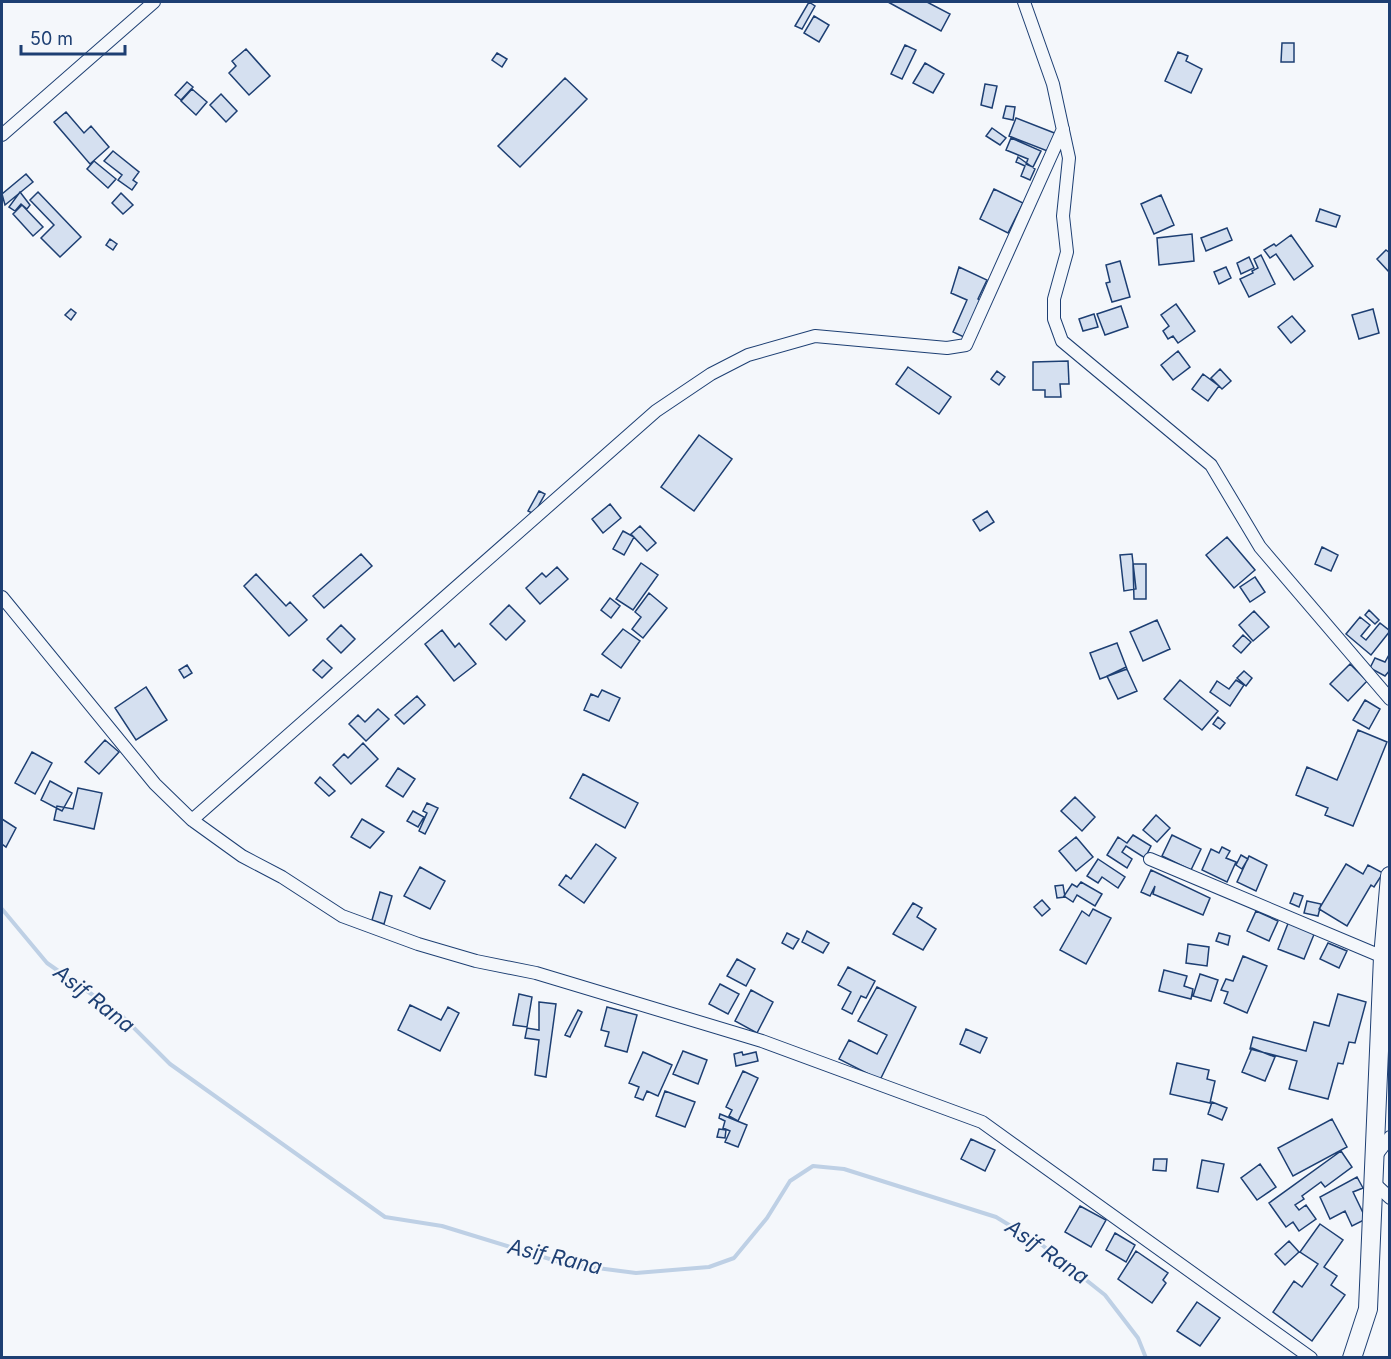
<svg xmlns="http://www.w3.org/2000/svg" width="1391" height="1359" font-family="Inter,sans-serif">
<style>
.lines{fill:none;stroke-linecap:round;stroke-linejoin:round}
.stream{stroke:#bed0e5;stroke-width:4}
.building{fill:#d5e0f0;stroke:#1d3f73;stroke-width:1.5}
.minor-casing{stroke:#1d3f73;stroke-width:14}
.secondary-casing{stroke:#1d3f73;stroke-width:20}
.minor{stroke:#f4f7fb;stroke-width:12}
.secondary{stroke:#f4f7fb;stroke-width:18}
.labels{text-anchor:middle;stroke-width:4.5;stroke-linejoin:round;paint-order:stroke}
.water-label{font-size:21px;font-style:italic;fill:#1d3f73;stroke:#f4f7fb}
</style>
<rect width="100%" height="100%" fill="#f4f7fb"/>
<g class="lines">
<!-- stream -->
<path class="stream" d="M2,909L47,963L120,1014L170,1064L385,1217L442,1226L566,1264L636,1273L709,1267L734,1258L767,1218L790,1181L813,1166L844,1169L996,1217L1042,1245L1105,1295L1138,1338L1146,1358"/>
</g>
<!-- building -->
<path class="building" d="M809,2L815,6L802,29L795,26Z
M888,2H927L950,14L941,31Z
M814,16L829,25L819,42L804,33Z
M1282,43H1294V62H1281Z
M905,45L916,50L902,79L891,74Z
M246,49L270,76L249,95L229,73L236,66L232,61Z
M1178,52L1188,56L1186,61L1202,69L1191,93L1165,81Z
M497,53L507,59L502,67L492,60Z
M925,63L944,74L933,93L913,83Z
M565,78L587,99L520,167L498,146Z
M187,82L193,87L181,100L175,95Z
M985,84L997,86L992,108L981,105Z
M192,89L207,102L196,115L181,101Z
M221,94L237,111L226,122L210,105Z
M1006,106L1015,107L1013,120L1003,118Z
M66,112L84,133L91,126L109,147L90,164L54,122Z
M1016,118L1057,134L1050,152L1009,136Z
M992,128L1006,138L1000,145L986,136Z
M1011,138L1041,151L1033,167L1026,164L1028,159L1006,150Z
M113,151L139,172L133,180L137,183L132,190L118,180L122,175L104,161Z
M1018,157L1035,169L1030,180L1021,176L1025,166L1016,162Z
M94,161L116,179L108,188L87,169Z
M26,174L33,182L5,205L2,194Z
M994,189L1023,203L1008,233L980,219Z
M20,192L30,205L27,209L21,204L15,211L9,207Z
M38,192L81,237L60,257L41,238L54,225L30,200Z
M121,193L133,205L123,214L112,203Z
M1161,195L1174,225L1154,234L1141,204Z
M22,205L43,227L33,236L13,214Z
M1320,209L1340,216L1336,227L1316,221Z
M1227,228L1232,240L1206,251L1201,238Z
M1192,234L1194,261L1159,265L1157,238Z
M1291,235L1313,266L1294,280L1276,254L1270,258L1264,250L1274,244L1276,246Z
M110,239L117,244L113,250L106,245Z
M1386,250L1390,253V273L1377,259Z
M1261,255L1275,284L1249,297L1240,279L1253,273L1252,271L1258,268L1254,259Z
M1249,257L1254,268L1241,274L1237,263Z
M1120,261L1130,297L1112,302L1106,283L1110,282L1106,265Z
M959,267L987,280L978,299L982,301L966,338L953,332L967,300L951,293Z
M1226,267L1231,278L1219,284L1214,272Z
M1176,304L1195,331L1178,343L1173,336L1168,339L1163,331L1169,326L1161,315Z
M1121,306L1128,327L1105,335L1097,314Z
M71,309L76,313L71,320L65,315Z
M1373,309L1379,333L1359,339L1352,315Z
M1094,314L1098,327L1083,331L1079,319Z
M1292,316L1305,331L1291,343L1278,327Z
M1178,351L1190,367L1173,380L1161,365Z
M1068,361L1069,384H1060L1061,397H1045V390H1033V362Z
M908,367L951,397L939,414L896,384Z
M1220,369L1231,381L1222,389L1211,378Z
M997,371L1005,377L999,385L991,379Z
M1203,374L1219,386L1208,401L1192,389Z
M699,435L732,459L694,511L661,487Z
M539,491L545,494L534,514L528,511Z
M610,504L621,518L603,533L592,519Z
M987,511L994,522L980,531L973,520Z
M640,526L656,543L647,551L631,534Z
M623,531L634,537L624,555L613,549Z
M1227,537L1255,570L1234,588L1206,555Z
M1322,547L1338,555L1331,571L1315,564Z
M361,554L372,566L324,608L313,596Z
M1132,554L1136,589L1124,591L1120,555Z
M641,563L658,575L633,610L616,599Z
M1133,564H1146V599H1134Z
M557,567L568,579L540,604L526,588L542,573L546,577Z
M256,574L286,606L290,602L307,620L289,636L244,586Z
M1255,577L1265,592L1250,602L1240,587Z
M649,593L667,608L643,638L632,629L641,617L635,612Z
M610,598L620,606L611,618L601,610Z
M509,605L525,621L506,640L490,624Z
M1369,610L1379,620L1375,624L1365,615Z
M1254,611L1269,627L1253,641L1239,625Z
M1360,617L1370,625L1361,636L1366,640L1380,623L1390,631L1371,655L1346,634Z
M1157,620L1170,649L1143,661L1130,632Z
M341,625L355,639L341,653L327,639Z
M623,629L640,641L621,668L602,654Z
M442,630L455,647L459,643L476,664L454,681L425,644Z
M1243,635L1251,642L1241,653L1233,646Z
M1117,643L1127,669L1100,679L1090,653Z
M1390,653V670L1385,676L1370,668L1375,658L1385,662Z
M323,660L332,668L322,678L313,670Z
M1350,664L1367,681L1348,701L1330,684Z
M187,665L192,673L184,678L179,670Z
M1126,667L1137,691L1118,699L1107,676Z
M1244,671L1252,678L1246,686L1237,678Z
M1180,680L1218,711L1202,730L1164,699Z
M1236,680L1244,685L1230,706L1210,692L1217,681L1229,689Z
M146,687L167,720L136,740L115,708Z
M602,690L620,698L609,721L584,710L591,694L598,697Z
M417,696L425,705L404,724L395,715Z
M1365,700L1380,709L1369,729L1353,720Z
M378,709L389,719L366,741L349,724L358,715L365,722Z
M1218,717L1225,723L1220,729L1213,724Z
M1358,730L1387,742L1353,826L1325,815L1328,808L1296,795L1307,767L1337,780Z
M105,740L119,752L99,774L85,762Z
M363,743L378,759L351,784L333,765L344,754L348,758Z
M32,752L52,763L35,794L15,783Z
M398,768L415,779L403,797L386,786Z
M583,774L638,803L625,828L570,798Z
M320,777L335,791L329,796L315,783Z
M50,781L72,793L62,811L41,800Z
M78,788L102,793L94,829L54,820L57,806L73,809Z
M1075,797L1095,817L1082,831L1061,811Z
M427,803L438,808L425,834L419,831L427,813L423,811Z
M413,811L424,817L418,827L407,821Z
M1156,815L1170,828L1157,842L1143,830Z
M2,819L16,828L6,847L2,844Z
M362,819L384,832L370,848L351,837Z
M1133,835L1151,846L1145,858L1126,846L1122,852L1132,859L1127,868L1107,855L1118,837L1127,843Z
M1172,835L1201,849L1191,870L1162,856Z
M1076,837L1093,857L1076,871L1059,851Z
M596,844L616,858L584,903L559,885L566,875L571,879Z
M1222,847L1230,851L1226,858L1236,862L1227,882L1202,870L1211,849L1219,853Z
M1241,855L1248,859L1242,869L1236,865Z
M1249,856L1267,865L1256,891L1237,882Z
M1098,859L1125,877L1118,888L1102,877L1098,883L1087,876Z
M1346,864L1363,874L1368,865L1383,873L1374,887L1371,885L1347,926L1319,909Z
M420,867L445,881L430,909L404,896Z
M1151,870L1210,898L1203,915L1153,894L1155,886L1150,896L1141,892Z
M1081,882L1102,894L1095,906L1077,895L1073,902L1064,896L1072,884L1077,887Z
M1063,885L1065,897L1057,898L1055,886Z
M380,892L392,896L384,924L372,920Z
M1294,893L1303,896L1299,907L1290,903Z
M1042,900L1050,909L1042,916L1034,907Z
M1307,901L1321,904L1318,916L1304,913Z
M913,903L922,908L917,917L936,929L923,950L893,934Z
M1093,909L1111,918L1086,964L1060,950L1082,911L1089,916Z
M1256,911L1278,921L1269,941L1247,931Z
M1289,921L1315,932L1304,959L1278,949Z
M807,931L829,943L823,953L802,942Z
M787,933L799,939L793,949L782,943Z
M1219,933L1230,936L1228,945L1216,941Z
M1328,943L1347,951L1339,968L1320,959Z
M1188,944L1209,947L1207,966L1186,963Z
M1243,956L1267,966L1247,1013L1224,1003L1228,992L1221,990L1226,979L1233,981Z
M737,959L755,969L746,986L727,976Z
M848,967L875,981L866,998L861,996L852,1014L842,1009L851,992L838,985Z
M1164,970L1187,976L1184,986L1193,989L1191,999L1159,991Z
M1200,974L1218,980L1211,1001L1193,996Z
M720,984L739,994L728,1014L709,1004Z
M877,987L916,1007L880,1080L839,1059L849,1040L877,1054L887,1035L858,1021Z
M751,990L773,1002L757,1033L735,1021Z
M519,994L532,997L527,1027L513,1025Z
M1338,994L1366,1002L1355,1043L1349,1042L1343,1064L1338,1063L1328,1099L1289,1089L1297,1061L1250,1049L1253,1037L1306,1051L1314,1022L1329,1026Z
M539,1002L556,1004L546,1077L535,1075L539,1040L525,1038L527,1028L539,1030Z
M410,1005L441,1020L448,1007L459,1013L440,1051L398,1030Z
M607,1007L637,1015L627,1052L605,1046L609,1032L601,1030Z
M578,1010L582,1012L570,1037L565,1035Z
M966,1029L987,1038L980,1053L960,1044Z
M1252,1048L1275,1057L1265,1081L1242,1072Z
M683,1051L707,1060L698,1084L673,1074Z
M643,1052L672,1065L658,1096L647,1091L643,1100L635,1097L639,1087L629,1083Z
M742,1052L743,1055L756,1052L758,1061L736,1066L734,1054Z
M1177,1063L1209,1070L1207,1079L1215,1081L1210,1103L1170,1094Z
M743,1071L758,1078L738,1121L729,1116L732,1110L726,1107Z
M665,1091L695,1102L685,1127L656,1116Z
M1212,1102L1227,1108L1222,1120L1208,1114Z
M720,1114L747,1125L738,1147L725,1142L730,1131L723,1128L725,1121L719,1118Z
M1332,1119L1347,1147L1293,1176L1278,1148Z
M719,1129L726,1130L725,1138L717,1137Z
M971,1139L995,1150L985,1171L961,1159Z
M1341,1151L1352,1167L1325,1187L1321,1182L1302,1196L1304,1199L1295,1205L1299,1210L1306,1205L1316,1219L1299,1231L1293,1222L1286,1227L1269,1203Z
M1154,1159H1167L1166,1171L1153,1170Z
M1202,1160L1224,1164L1218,1192L1197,1188Z
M1260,1164L1276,1187L1257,1200L1241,1178Z
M1357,1177L1363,1188L1353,1192L1366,1219L1352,1226L1345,1211L1330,1219L1320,1197Z
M1080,1206L1106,1220L1091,1247L1065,1232Z
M1320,1224L1343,1240L1324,1267L1337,1276L1331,1285L1345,1295L1312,1341L1273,1312L1294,1281L1302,1287L1318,1264L1300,1252Z
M1115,1233L1135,1245L1126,1262L1106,1250Z
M1289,1241L1299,1252L1285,1265L1275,1254Z
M1136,1251L1168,1273L1163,1280L1166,1283L1152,1303L1118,1279Z
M1197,1302L1220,1318L1200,1346L1177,1331Z"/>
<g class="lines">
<defs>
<path id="minor" d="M1024,2L1053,84L1069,158L1063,216L1067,252L1054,299V319L1062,341L1211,465L1260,547L1390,699
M2,135L154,2
M2,597L155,784L192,820L242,856L282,877L342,916L418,944L476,961L536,973L762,1041L982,1122L1311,1358
M192,820L656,411L711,374L748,355L815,336L947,348L966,345L1063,129
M1150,859L1383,957
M1375,1157L1390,1137
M1373,1182L1390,1198"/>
<path id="secondary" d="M1352,1358L1368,1309L1383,957L1390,876"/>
</defs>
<!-- minor casing -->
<use href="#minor" class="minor-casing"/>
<!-- secondary casing -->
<use href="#secondary" class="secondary-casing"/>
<!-- minor -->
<use href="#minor" class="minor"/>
<!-- secondary -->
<use href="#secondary" class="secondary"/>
</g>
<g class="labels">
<!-- water labels -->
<g class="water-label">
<text transform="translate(94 999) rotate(38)" y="7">Asif Rana</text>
<text transform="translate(1047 1252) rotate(35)" y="7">Asif Rana</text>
<text transform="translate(555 1257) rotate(13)" y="7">Asif Rana</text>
</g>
</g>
<!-- border -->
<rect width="1391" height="1359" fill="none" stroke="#1d3f73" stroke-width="6"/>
<!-- scale -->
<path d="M21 45v9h104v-9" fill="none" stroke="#1d3f73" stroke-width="3"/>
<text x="30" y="45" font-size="18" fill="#1d3f73" stroke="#f4f7fb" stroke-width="4.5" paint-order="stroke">50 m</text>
</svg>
